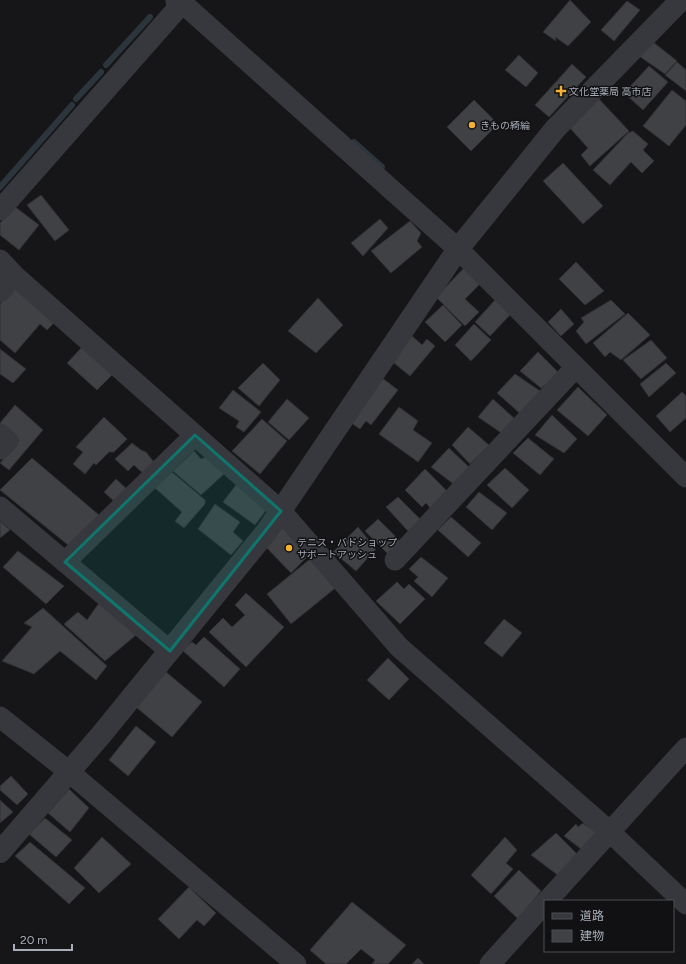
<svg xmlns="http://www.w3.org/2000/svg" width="686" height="964" font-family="Figtree,'Noto Sans JP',sans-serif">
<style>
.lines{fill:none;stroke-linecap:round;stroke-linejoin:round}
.stream{stroke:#2c353c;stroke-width:6}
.building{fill:#404145;stroke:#303034}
.minor{stroke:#37383d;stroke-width:21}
.tertiary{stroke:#37383d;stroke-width:22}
.marked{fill:#0f766e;fill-opacity:0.2;stroke:#0f766e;stroke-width:3;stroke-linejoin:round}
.poi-dot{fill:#f2b134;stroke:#111113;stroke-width:1.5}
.labels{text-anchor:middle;stroke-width:3;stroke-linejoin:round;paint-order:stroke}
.poi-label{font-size:10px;fill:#a8adb8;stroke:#111113;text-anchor:start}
</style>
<rect width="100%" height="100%" fill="#161618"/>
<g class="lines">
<!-- stream -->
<path class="stream" d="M106,65L150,17
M76,99L101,72
M354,142L382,167
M0,187L72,105"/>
</g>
<!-- building -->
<path class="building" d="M570,0L591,22L568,46L555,37L556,41L543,32Z
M627,1L640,10L614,41L601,30Z
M653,42L677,61L665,74L639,56Z
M519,55L538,73L526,87L505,70Z
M677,62L686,70V91L665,75Z
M572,64L586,77L549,117L535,105Z
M649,66L668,82L643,110L624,93Z
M672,90L686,101V125L669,146L643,126Z
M599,99L629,131L590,166L581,155L588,148L569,127Z
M474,100L498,124L471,151L447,127Z
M633,131L648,144L643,150L654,161L642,173L631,162L610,185L593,170L628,133Z
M563,163L603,206L583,224L543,181Z
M41,195L69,230L55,241L27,205Z
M14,206L39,225L19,250L0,235V223Z
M380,219L388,228L363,256L351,243Z
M410,221L421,233L417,241L422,247L391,273L371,251Z
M576,262L604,291L585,305L559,279Z
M464,268L480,284L465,299L479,312L465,326L436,297Z
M16,286L55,322L47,330L40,324L15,353L0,340V304Z
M318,298L343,325L316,353L288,331Z
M495,300L511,314L490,336L475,322Z
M611,300L625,314L586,344L576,331L584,322L581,318Z
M443,305L462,325L445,342L425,322Z
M561,309L574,324L561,336L548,322Z
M628,313L650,335L621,360L610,352L605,357L593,343Z
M474,324L491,340L471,361L455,345Z
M410,334L422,345L427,339L435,346L410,376L389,359Z
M651,340L667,358L641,379L623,360Z
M84,345L114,373L97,390L67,363Z
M0,349L26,369L13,383L0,374Z
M538,352L560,374L541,388L520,371Z
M263,363L280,380L259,406L238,388Z
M666,363L676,373L649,397L640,384Z
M377,374L398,390L371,425L366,421L360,429L344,418Z
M515,374L543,393L524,417L497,393Z
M578,387L607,415L588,436L557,410Z
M233,390L261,412L244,432L236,427L239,421L219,408Z
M682,392L686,396V418L670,432L656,416Z
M287,399L309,418L289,440L268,422Z
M493,399L516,420L503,434L478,417Z
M15,405L43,430L9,470L0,463L19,440L0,423Z
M399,407L418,421L413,430L432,443L418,462L379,434Z
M552,415L577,439L564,453L535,435Z
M104,417L127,439L114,452H109L96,465L94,463L85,474L73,464L83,452L76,447Z
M262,419L287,441L260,474L232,451Z
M468,427L489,445L470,464L452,445Z
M528,438L554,459L540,475L513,453Z
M132,443L141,450L146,452L157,466L147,477L134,465L128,471L115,459Z
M449,448L471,469L455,485L431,467Z
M194,451L201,459L209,456L225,473L201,495L173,471Z
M32,458L99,515L68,545L0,490Z
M505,468L529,490L512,508L487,485Z
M425,469L448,492L431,509L426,503L422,507L405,490Z
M172,472L205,500V504L184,528L175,521L182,512L155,488Z
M116,479L130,492L117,504L104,492Z
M239,481L267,509L255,525L223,502Z
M479,492L507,513L492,530L466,507Z
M398,497L421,520L408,531L386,507Z
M215,504L240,522L233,532L243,541L231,555L198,529Z
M451,517L481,543L468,557L438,530Z
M378,519L402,543L389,555L365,531Z
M0,521L10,530L0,538Z
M280,523L310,554L291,573L261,542Z
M358,527L376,549L356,571L333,552Z
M18,551L64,586L46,604L3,567Z
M315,555L339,585L291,624L267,594Z
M421,557L448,578L432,597L414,581L418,577L409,569Z
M397,582L404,589L409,584L425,599L400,624L376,601Z
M246,593L284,627L246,667L209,632L223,618L232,627L245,615L235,605Z
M99,603L136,635L105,661L64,624L78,612L87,620Z
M43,608L107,666L96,680L60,651L34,674L2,661L32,627L24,623Z
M504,619L522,633L502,657L484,643Z
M204,637L240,669L224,687L182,650L192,642L196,645Z
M388,658L409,679L389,700L367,680Z
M166,672L202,702L172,737L136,707Z
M136,726L156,742L128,776L109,760Z
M11,776L28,794L17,805L0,790V786Z
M69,789L89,808L70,832L48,813Z
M0,800L13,812L0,823Z
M45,818L72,840L56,857L29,834Z
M583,823L599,834L585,852L564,836L576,824L578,827Z
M556,833L578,855L559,876L531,855Z
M102,837L131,864L99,893L74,868Z
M505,837L517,850L506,863L513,869L491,894L471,875Z
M30,842L85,888L69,904L15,856Z
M519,870L541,891L518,919L494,896Z
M189,887L216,913L204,926L197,920L179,939L158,919Z
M352,902L406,945L388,964H372L375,960L361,949L346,964H326L310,950Z
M418,958L424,964H412Z"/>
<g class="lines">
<!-- minor -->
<path class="minor" d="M179,0L458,249L686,477
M0,210L177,9L176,0
M0,260L14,275L0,292
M14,275L281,511L399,647L609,831L686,904
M0,434L8,441L0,449
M0,507L170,651
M395,560L576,367
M65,562L195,435
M0,717L68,771L296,964
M547,901L686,748
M490,964L545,903"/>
<!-- tertiary -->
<path class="tertiary" d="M0,852L101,735L267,531L458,249L555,129L681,0"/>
</g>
<!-- marked area -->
<path class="marked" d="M195,435L281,511L170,651L65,562Z"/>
<!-- markers -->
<g class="poi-dot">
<path d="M559 85h4v4h4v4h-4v4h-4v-4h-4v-4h4z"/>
<circle cx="472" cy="125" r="4"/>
<circle cx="289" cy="548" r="4"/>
</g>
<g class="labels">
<!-- poi labels -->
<g class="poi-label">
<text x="569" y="95">文化堂薬局 高市店</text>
<text x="480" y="129">きもの綺綸</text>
<text x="297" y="546">テニス・バドショップ<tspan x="297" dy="12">サポートアッシュ</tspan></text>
</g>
</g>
<!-- legend -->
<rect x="544" y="900" width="130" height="52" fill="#111113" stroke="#4d4f55"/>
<rect x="552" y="913" width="20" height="6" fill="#37383d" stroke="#4d4f55"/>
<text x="580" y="920" font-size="12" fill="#a8adb8">道路</text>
<rect x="552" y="930" width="20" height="12" fill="#404145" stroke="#4d4f55"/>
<text x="580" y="940" font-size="12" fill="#a8adb8">建物</text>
<!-- scale -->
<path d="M14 944v6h58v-6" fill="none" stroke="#a8adb8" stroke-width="2"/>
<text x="20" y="944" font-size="12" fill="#a8adb8" stroke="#111113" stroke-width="3" paint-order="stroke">20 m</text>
</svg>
